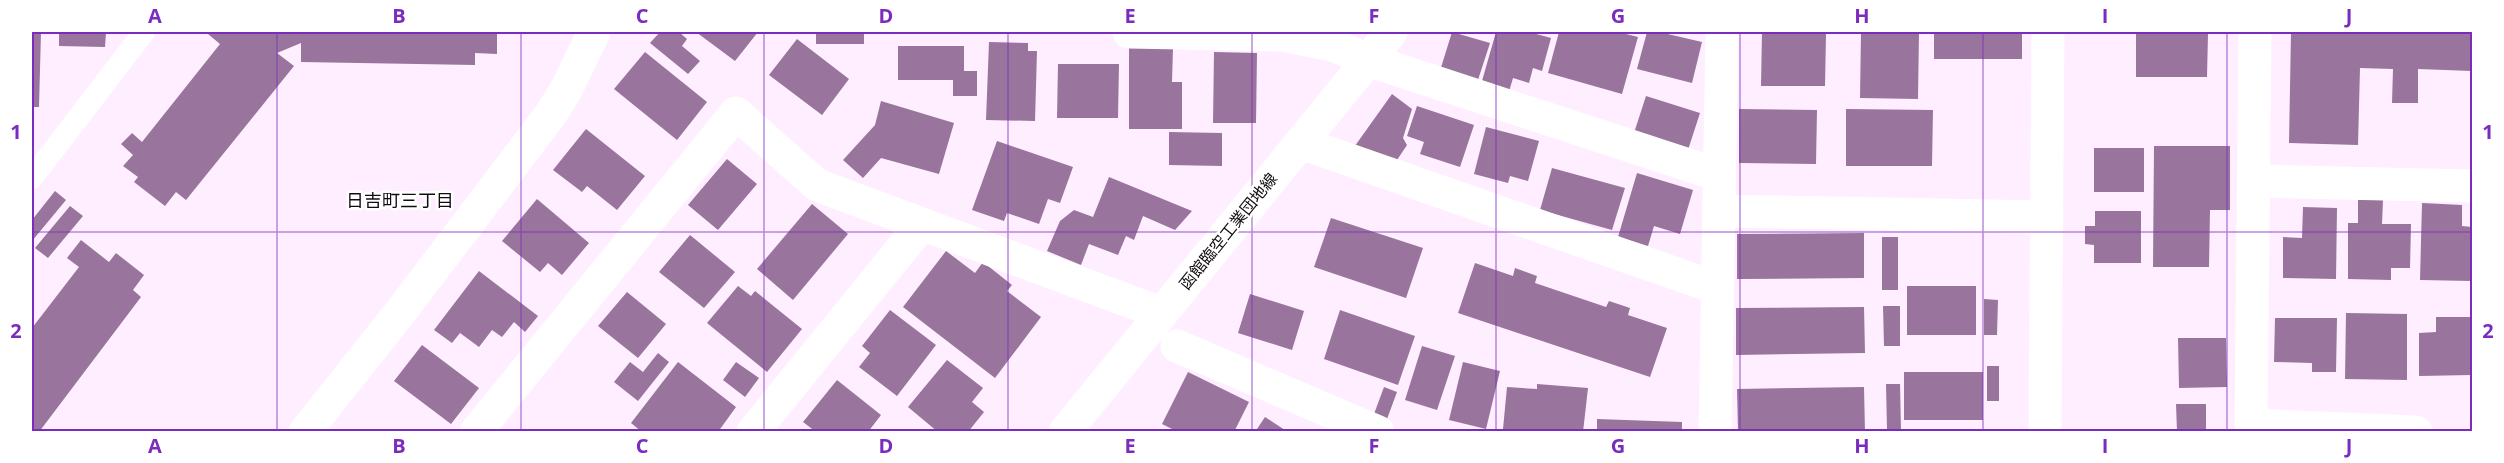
<svg xmlns="http://www.w3.org/2000/svg" width="2504" height="463" font-family="'Open Sans','Noto Sans JP',sans-serif">
<style>
.building{fill:#99749c}
.lines{fill:none;stroke-linecap:round;stroke-linejoin:round}
.lane{stroke:#fff;stroke-width:22}
.street{stroke:#fff;stroke-width:33}
.secondary{stroke:#fff;stroke-width:33}
.grid{fill:none;stroke:#7b2cbf;stroke-width:1.5;stroke-opacity:0.55}
.labels{text-anchor:middle;stroke-width:5;stroke-linejoin:round;paint-order:stroke}
.street-label{font-size:16px;fill:#110c11;stroke:#fff}
.neighbourhood-label{font-size:18px;fill:#110c11;stroke:#fff}
.neatline{fill:none;stroke:#7b2cbf;stroke-width:2}
.grid-label{font-size:20px;text-anchor:middle;font-weight:bold;fill:#7b2cbf}
</style>
<rect width="100%" height="100%" fill="#feeeff"/>
<!-- building -->
<path class="building" d="M32,32H41L39,107H32Z
M59,32H106L105,47L59,46Z
M210,32H497V54L475,53V65L301,62V43L277,53L294,66L186,200L176,192L165,206L134,182L138,177L123,166L133,155L121,144L132,133L142,142L220,44L208,34Z
M660,32H679L687,39L682,46L700,61L688,74L650,43Z
M696,32H758L735,61Z
M816,32H864V44H816Z
M1452,32L1490,43L1476,86L1439,74Z
M1496,32H1529L1551,38L1542,71L1533,68L1529,83L1513,78L1508,95L1480,88Z
M1559,32H1618L1638,37L1622,94L1548,73Z
M1647,32H1659L1702,42L1692,83L1637,69Z
M1762,32H1812V34H1826L1825,86H1761Z
M1861,32H1919L1918,99L1860,98Z
M1934,32H2022V59H1934Z
M2136,32H2200V34H2208L2207,77H2136Z
M2291,32H2472V71L2418,69V103H2392L2393,69L2360,68L2358,145L2289,143Z
M797,39L849,79L822,115L769,75Z
M989,42L1028,43V51H1037L1035,121L986,120Z
M898,46H964V71H977V96H953V80H898Z
M1129,48H1173L1172,82H1182V129H1129Z
M645,52L707,102L677,140L614,89Z
M1214,52L1257,53L1256,123H1213Z
M1058,64H1119L1118,118H1057Z
M1392,94L1412,109L1403,138L1407,145L1393,166L1352,150Z
M1646,96L1700,113L1687,153L1633,136Z
M881,101L954,123L939,174L881,158L863,178L843,160L875,125Z
M1417,106L1474,125L1460,167L1420,154L1424,142L1407,136Z
M1739,109L1817,110L1816,164L1739,163Z
M1846,109L1933,110L1932,166H1846Z
M1486,127L1539,141L1528,181L1510,176L1508,183L1474,174Z
M586,129L645,176L617,210L587,186L582,192L553,170Z
M1169,132L1222,133V166L1169,165Z
M997,141L1073,167L1060,203L1048,199L1039,224L1007,213L1004,221L972,210Z
M2154,146H2230V210H2210L2209,267H2153Z
M2094,148H2144V192H2094Z
M727,159L757,184L718,230L688,205Z
M1552,168L1625,188L1612,230L1540,210Z
M1637,173L1693,190L1680,234L1654,226L1648,246L1618,237Z
M1109,177L1192,211L1175,230L1143,216L1134,240L1126,236L1118,255L1089,244L1081,265L1047,251L1060,221L1074,210L1093,217Z
M55,191L66,200L32,241V220Z
M537,199L589,243L562,275L548,263L540,272L502,241Z
M2358,200H2383L2382,224H2411L2410,268H2391V280L2348,279V223H2358Z
M2422,203L2462,205V226L2472,227V281L2420,280Z
M812,204L848,234L793,300L757,269Z
M70,206L83,216L48,258L35,248Z
M2303,207L2337,208L2336,279L2283,278V237L2302,238Z
M2095,211H2141V263H2094V245L2085,244V226H2095Z
M1331,218L1423,248L1406,298L1314,267Z
M1864,233V278L1737,279V234Z
M690,235L735,272L704,308L659,272Z
M1882,237H1898V290H1882Z
M81,240L109,262L116,253L144,275L133,290L141,297L39,432H32V328L79,267L67,258Z
M946,251L975,273L983,262L1012,285L1007,291L1041,317L995,378L903,307Z
M1475,263L1513,276L1515,268L1537,276L1535,283L1606,307L1609,301L1630,308L1628,315L1667,328L1650,377L1458,313Z
M479,271L538,316L525,332L514,322L502,337L492,330L479,347L460,333L452,343L434,330Z
M738,286L751,296L755,291L802,329L767,372L707,323Z
M1907,286H1976V335H1907Z
M627,292L666,324L638,358L598,326Z
M1250,294L1304,311L1292,350L1238,333Z
M1984,299L1998,300L1997,335H1984Z
M1883,306H1900V346H1884Z
M1864,307L1865,353L1736,355V308Z
M890,310L936,345L897,396L859,367L870,353L862,346Z
M1340,310L1415,336L1398,385L1324,359Z
M2346,313L2407,314V380L2345,379Z
M2436,317H2472V375L2419,376V333L2436,332Z
M2275,318H2337L2336,372H2312V363L2274,362Z
M2178,338H2226L2227,387L2179,388Z
M422,345L479,388L451,424L394,381Z
M1422,346L1455,356L1437,410L1405,400Z
M658,353L669,362L638,401L614,382L630,362L643,372Z
M947,360L983,388L972,402L984,412L968,432H938L908,407Z
M678,362L736,407L718,432H642L631,423Z
M736,362L759,378L745,397L723,380Z
M1463,362L1500,371L1486,429L1449,420Z
M1987,366H1999V401H1987Z
M1188,372L1249,402L1234,432H1178L1162,424Z
M1904,372H1983V420H1904Z
M837,380L881,415L868,432H816L803,422Z
M1537,384L1588,388L1583,432L1503,429L1507,387L1537,389Z
M1886,384H1900L1901,430H1887Z
M1384,387L1397,392L1387,419L1374,414Z
M1864,387L1865,432H1738L1737,389Z
M2176,404H2206V432H2177Z
M1265,417L1288,432H1255Z
M1597,419L1682,422V432H1597Z"/>
<g class="lines">
<!-- lane -->
<path class="lane" d="M32,178L144,32"/>
<!-- street -->
<path class="street" d="M1129,32L1282,35L1333,45L1368,60L1719,175
M1301,143L1717,288
M2254,181L2472,186
M1719,211L2047,217
M1177,346L1378,432
M2251,425L2416,432
M476,432L736,113L817,185L1161,313
M753,432L922,224
M1715,432L1722,32
M2045,432L2048,32
M2251,432L2255,32"/>
<!-- secondary -->
<path class="secondary" d="M305,432L402,310L551,114L567,88L594,32
M1065,432L1391,32"/>
</g>
<!-- grid -->
<path class="grid" d="M277,32V432M521,32V432M764,32V432M1008,32V432M1252,32V432M1496,32V432M1740,32V432M1983,32V432M2227,32V432M32,232H2472"/>
<g class="labels">
<!-- street labels -->
<g class="street-label">
<text transform="translate(1228 231) rotate(-51)" y="6">函館臨空工業団地線</text>
</g>
<!-- neighbourhood labels -->
<g class="neighbourhood-label">
<text x="400" y="207">日吉町三丁目</text>
</g>
</g>
<!-- border -->
<rect width="2504" height="463" fill="none" stroke="#ffffff" stroke-width="66"/>
<rect x="33" y="33" width="2438" height="397" class="neatline"/>
<g class="grid-label">
<text x="155" y="23">A</text>
<text x="399" y="23">B</text>
<text x="642" y="23">C</text>
<text x="886" y="23">D</text>
<text x="1130" y="23">E</text>
<text x="1374" y="23">F</text>
<text x="1618" y="23">G</text>
<text x="1862" y="23">H</text>
<text x="2105" y="23">I</text>
<text x="2349" y="23">J</text>
<text x="16" y="139">1</text>
<text x="2488" y="139">1</text>
<text x="16" y="338">2</text>
<text x="2488" y="338">2</text>
<text x="155" y="453">A</text>
<text x="399" y="453">B</text>
<text x="642" y="453">C</text>
<text x="886" y="453">D</text>
<text x="1130" y="453">E</text>
<text x="1374" y="453">F</text>
<text x="1618" y="453">G</text>
<text x="1862" y="453">H</text>
<text x="2105" y="453">I</text>
<text x="2349" y="453">J</text>
</g>
</svg>
